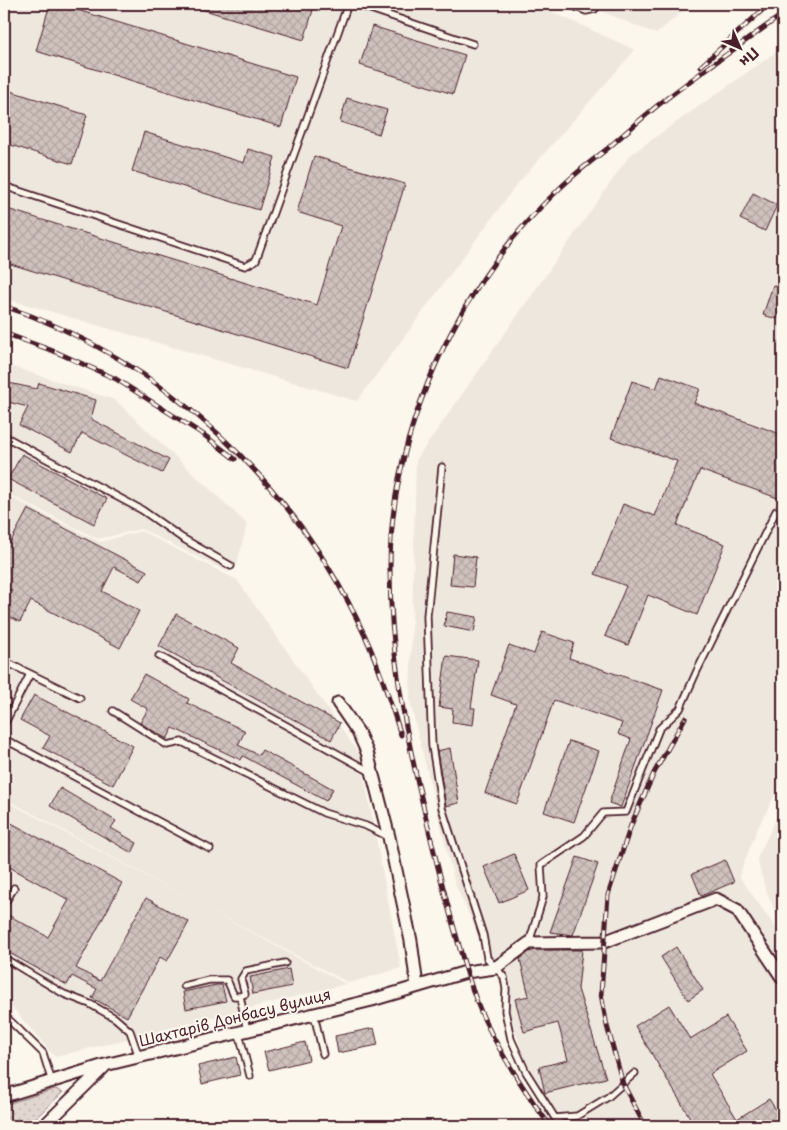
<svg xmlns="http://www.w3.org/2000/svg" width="787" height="1130" font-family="'Playpen Sans',sans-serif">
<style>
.built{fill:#eee7de}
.grass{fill:url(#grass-dots);stroke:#967b7e}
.building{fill:url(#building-cross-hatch);stroke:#4a1f2b}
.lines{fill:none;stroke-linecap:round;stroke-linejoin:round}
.lane-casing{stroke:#4a1f2b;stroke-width:9}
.street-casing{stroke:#4a1f2b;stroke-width:15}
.lane{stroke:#fbf7ec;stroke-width:5.5}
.street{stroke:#fbf7ec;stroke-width:11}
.rail-casing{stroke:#4a1f2b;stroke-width:5}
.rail{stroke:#fbf7ec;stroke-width:3;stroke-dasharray:9;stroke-linecap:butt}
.labels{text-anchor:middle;stroke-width:4;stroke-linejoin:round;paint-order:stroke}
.street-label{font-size:15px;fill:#4a1f2b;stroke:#fbf7ec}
</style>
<defs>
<pattern id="grass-dots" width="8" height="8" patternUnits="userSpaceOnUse" patternTransform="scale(1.25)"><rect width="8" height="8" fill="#e2d7d0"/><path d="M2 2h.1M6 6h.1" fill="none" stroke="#c3b8b3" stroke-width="1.8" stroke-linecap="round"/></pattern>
<pattern id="building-cross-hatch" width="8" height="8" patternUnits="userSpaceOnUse" patternTransform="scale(1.25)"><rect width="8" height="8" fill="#cfc2bc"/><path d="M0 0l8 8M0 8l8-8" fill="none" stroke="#b3a6a2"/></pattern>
</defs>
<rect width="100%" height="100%" fill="#fbf7ec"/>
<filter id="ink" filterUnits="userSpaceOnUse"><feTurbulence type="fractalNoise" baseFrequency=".02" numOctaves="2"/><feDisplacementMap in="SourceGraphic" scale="10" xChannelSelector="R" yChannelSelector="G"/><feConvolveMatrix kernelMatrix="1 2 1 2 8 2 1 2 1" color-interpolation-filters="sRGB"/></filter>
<g filter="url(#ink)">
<!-- built -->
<path class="built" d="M4,4H535L635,50L514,188L357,401L4,298Z
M584,4H691L656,34Z
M783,47V780L757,829L739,876L780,934L783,942V1126H567L553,1111L525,1060L497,975L455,884L410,702L416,460L630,155Z
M4,364L115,400L247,524L237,565L228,572L141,529L98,539L4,492Z
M4,494L100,542L141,531L237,580L360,755L401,968L349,983L210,910L346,984L55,1057L4,998V800L197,903L4,798L13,784L4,779Z
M783,805V930L765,888L757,858Z"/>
<!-- grass -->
<path class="grass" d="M55,1089L63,1092L27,1126H4V1105Z"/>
<!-- building -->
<path class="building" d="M50,4H58L296,77L281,127L36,51Z
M192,4H293L313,10L304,40L191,6Z
M372,26L465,55L453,94L360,65Z
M4,89L87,115L72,164L4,143Z
M347,98L387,110L379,134L340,122Z
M144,132L244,163L248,149L275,157L259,210L132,171Z
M314,156L405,184L348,368L4,262V208L317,305L341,226L297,212Z
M753,193L777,205L765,231L740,219Z
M773,285L783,288V299L777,319L763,315Z
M661,375L700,389L694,403L783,435V500L700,470L677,525L725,544L697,615L648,595L628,645L605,636L626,586L595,574L623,504L655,516L677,461L611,438L632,381L656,389Z
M4,382L37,389L39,383L96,400L91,419L169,460L162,473L82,433L72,452L19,425L28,407L4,401Z
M22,454L107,499L94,524L8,479Z
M28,509L147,571L141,581L114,567L102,591L139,611L120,648L31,601L20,622L4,614V607L12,591L4,587V540L10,543Z
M453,554L476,557L473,587L450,585Z
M447,612L477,617L474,632L444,626Z
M176,614L239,648L231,663L340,723L331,740L159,646Z
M542,632L574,643L569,658L663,690L621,807L609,803L631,739L618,734L622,723L554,700L517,804L485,793L516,704L491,695L509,645L534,654Z
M446,656L478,660L471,708H475L473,725L452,722L453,709L439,707Z
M144,674L189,699L187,703L245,731L238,745L259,755L262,750L333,789L326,801L243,756L241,760L173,728L167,739L140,723L148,709L130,699Z
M34,695L133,746L113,785L43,748L50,736L20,720Z
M569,741L599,751L574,822L544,812Z
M450,748L459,803L446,806L437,751Z
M60,788L116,821L111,828L137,843L132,853L50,806Z
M4,819L122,883L76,968L100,981L146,898L189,922L167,961L160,957L127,1017L92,998L97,989L72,976L67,985L4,950V922L8,915L48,937L69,900L4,864Z
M514,854L529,890L499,903L484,867Z
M577,857L598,864L573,935L550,932Z
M725,860L734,882L701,896L692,874Z
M676,947L703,990L688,1000L661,957Z
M536,950H582L578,989L606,1078L545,1093L539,1067L568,1060L558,1023L524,1032L515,999L529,996L520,959L529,952Z
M289,969L292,986L253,994L250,977Z
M216,985H222L226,1001L186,1009L183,992Z
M669,1005L690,1039L726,1017L747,1051L710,1074L737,1119L769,1099L783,1121V1126H695L635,1026Z
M374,1028L378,1045L338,1053L335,1036Z
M305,1042L309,1060L269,1070L264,1052Z
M236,1057L240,1075L202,1084L198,1066Z"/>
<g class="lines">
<defs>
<path id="lane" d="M356,4L473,44
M568,4L586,11L595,9
M4,186L245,266L256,260L348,4
M4,436L142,510L182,538L231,566
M442,467L427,616L432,746L442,808L483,935L487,958L504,977L506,989L505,1011L511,1039L526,1072L555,1118L577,1116L608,1097L635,1073
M159,656L371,772
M4,661L80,698
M113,711L167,745L182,742L324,813L366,826L387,836
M4,725L30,674
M4,734L6,740L210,849
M4,904L14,888
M529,943L543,897L541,865L584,836L603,813L626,812L659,729L680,709L696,673L776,511
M4,958L64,994L90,1004L115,1018L130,1031L139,1057
M184,986L209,980H227L234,996H240L247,1031
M240,996L245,994L241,979L246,971L285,963
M314,1014L323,1054
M4,1015L43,1053L52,1082
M239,1033L250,1076
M555,1118L562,1126"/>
<path id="street" d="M338,703L358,732L367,752L389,837L411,941L417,986
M4,1096L105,1065L372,1000L466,972L495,968L529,943L604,942L716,899L737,910L783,979
M44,1126L104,1067"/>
</defs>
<!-- lane casing -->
<use href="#lane" class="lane-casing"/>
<!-- street casing -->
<use href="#street" class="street-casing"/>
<!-- lane -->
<use href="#lane" class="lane"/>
<!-- street -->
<use href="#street" class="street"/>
<defs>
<path id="rail" d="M701,66L769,4
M4,306C163,359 295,483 365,636C380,668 390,702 401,735
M4,333L56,352L116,379L204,435L235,459
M550,1126C526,1093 503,1058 485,1021C471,991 463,959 454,928C442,886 432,844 422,801C404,725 390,648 390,569C390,431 457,286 557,191C572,176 590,162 607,149C625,133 643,117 662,102C701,72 743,43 783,14
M645,1126L623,1084L607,1026L601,994L608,895L631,825L654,773L685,718"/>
</defs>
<!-- rail casing -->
<use href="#rail" class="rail-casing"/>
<!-- rail -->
<use href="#rail" class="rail"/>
</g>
</g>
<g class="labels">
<!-- street labels -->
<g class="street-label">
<text transform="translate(235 1018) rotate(-14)" y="5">Шахтарів Донбасу вулиця</text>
</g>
</g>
<!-- margin -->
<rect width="787" height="1130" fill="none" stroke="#fbf7ec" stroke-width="20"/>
<rect x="10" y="10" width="767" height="1110" fill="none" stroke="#4a1f2b" stroke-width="2" filter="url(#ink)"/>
<!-- north arrow -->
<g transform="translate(740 48) rotate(135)" stroke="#fbf7ec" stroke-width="4" paint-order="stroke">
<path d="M0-4L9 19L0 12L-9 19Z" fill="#4a1f2b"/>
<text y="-8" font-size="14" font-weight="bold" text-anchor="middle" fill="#4a1f2b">Пн</text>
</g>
</svg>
